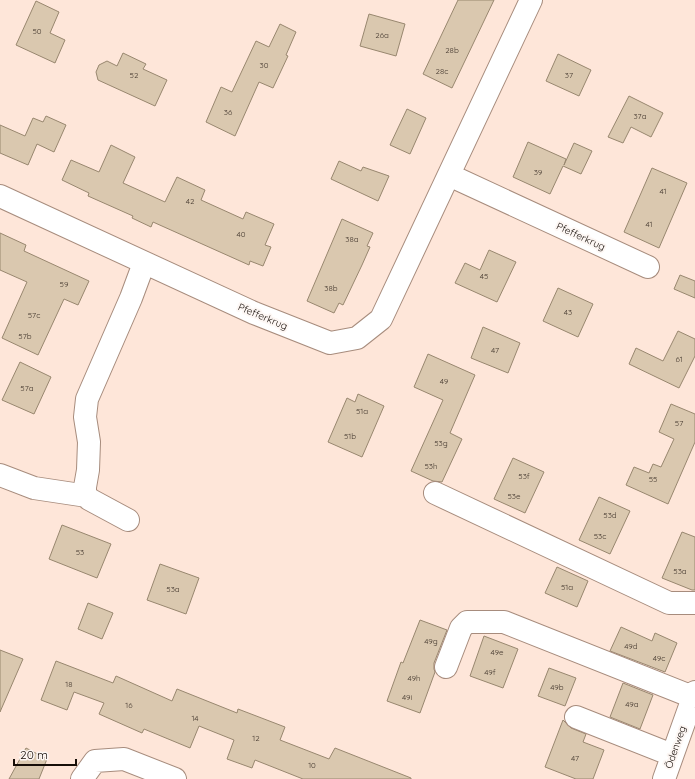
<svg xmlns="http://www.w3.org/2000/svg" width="695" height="779" font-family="Quicksand,sans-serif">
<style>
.building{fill:#dac8af;stroke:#98876f}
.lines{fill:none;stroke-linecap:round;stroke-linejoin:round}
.minor-casing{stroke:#a78c7d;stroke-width:24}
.minor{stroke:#fff;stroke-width:22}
.labels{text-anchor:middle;stroke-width:4;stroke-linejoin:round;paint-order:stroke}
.number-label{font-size:8px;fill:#483c32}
.street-label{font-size:10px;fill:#170e08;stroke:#fdf7f4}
</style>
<rect width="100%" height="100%" fill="#fee6d9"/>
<!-- building -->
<path class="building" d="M458,0H494L452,88L423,74Z
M36,1L59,12L50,33L65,40L55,63L16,45Z
M369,14L405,24L396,56L360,46Z
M280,24L296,32L286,55L288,56L273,88L259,82L235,136L206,122L221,87L232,92L256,41L269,47Z
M123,53L146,64L143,69L167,80L155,106L98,80L96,72L99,65L107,61L117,66Z
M558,54L591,70L579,96L546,81Z
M629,96L663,113L651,137L631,127L623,143L608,137Z
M407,109L426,118L410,154L390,145Z
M46,116L66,125L54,152L37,144L28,165L0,153V125L25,136L33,118L43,122Z
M528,142L566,159L564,165L574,143L592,151L581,174L563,166L550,194L513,177Z
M111,145L135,157L123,183L165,202L177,177L205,190L201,200L243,219L246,212L274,224L265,245L271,247L263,266L250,261L249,265L153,222L151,227L132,218L133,216L88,196L89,193L62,180L71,160L99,172Z
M339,161L361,171L363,167L389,176L378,201L331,179Z
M652,168L687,183L659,248L624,232Z
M342,219L373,233L367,246L370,247L362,265L343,305L339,303L334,313L307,301Z
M0,233L26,245L24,251L89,281L78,305L64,299L38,355L2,338L27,282L0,270Z
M489,250L516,262L497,302L455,283L465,263L480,270Z
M680,275L695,281V298L674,289Z
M558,288L593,304L578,337L543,321Z
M483,327L520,343L508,373L471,358Z
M678,331L695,339V356L679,388L629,364L636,348L663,361Z
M428,354L475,375L450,433L462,439L442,482L433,481L411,471L443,400L414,387Z
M20,362L51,377L34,414L2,400Z
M358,394L384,406L362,457L328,442L347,398L355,402Z
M671,404L695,414V442L668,504L626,485L634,467L649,473L653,464L661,467L674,439L659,432Z
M513,458L544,472L525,513L494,499Z
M599,497L630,511L610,554L579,540Z
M62,525L111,544L97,578L49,559Z
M682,532L695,537V590H692L662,578Z
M160,564L199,578L186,614L147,600Z
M557,567L588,581L577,607L545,593Z
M88,603L113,613L102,639L78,629Z
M420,620L447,630L434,663V669L435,672L420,713L387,701L401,662L403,663Z
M621,627L652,641L655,633L677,643L665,672L610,651Z
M484,636L518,649L503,688L470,676Z
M0,650L23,659L0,712Z
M56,661L113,683L116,676L172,701L177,689L237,713L238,709L285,727L280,740L329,759L335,748L411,778V779H303L255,760L252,768L227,759L234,740L199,726L190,748L144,729L142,733L99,714L104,703L74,692L67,710L41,700Z
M549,668L576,678L565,706L538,696Z
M623,683L653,695L640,729L610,717Z
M563,720L571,728L586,734L583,742L604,750L593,779H576L545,767Z
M26,748L47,759L39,779H9Z"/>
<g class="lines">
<defs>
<path id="minor" d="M449,175L648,267
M0,196L254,313L330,343L357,338L381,319L531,0
M0,475L34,488L87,496
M435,493L669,603H695
M128,520L89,499L85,493V487L88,470L89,442L85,417L87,399L131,298L144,263
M446,667L461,628L467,622H504L693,697
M576,717L672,755
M82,779L95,761L124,759L175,779
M664,779L695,692"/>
</defs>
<!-- minor casing -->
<use href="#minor" class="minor-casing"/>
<!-- minor -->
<use href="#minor" class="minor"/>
</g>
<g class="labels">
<!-- number labels -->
<g class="number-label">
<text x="37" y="34">50</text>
<text x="382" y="38">26a</text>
<text x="452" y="53">28b</text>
<text x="264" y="68">30</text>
<text x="442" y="74">28c</text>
<text x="134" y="78">52</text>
<text x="569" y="78">37</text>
<text x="228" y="115">36</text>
<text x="640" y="119">37a</text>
<text x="538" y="175">39</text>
<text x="663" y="194">41</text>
<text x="190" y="204">42</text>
<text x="649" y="227">41</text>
<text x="241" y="237">40</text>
<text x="352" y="242">38a</text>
<text x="484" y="279">45</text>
<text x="64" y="287">59</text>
<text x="331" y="291">38b</text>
<text x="568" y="315">43</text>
<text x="34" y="318">57c</text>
<text x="25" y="339">57b</text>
<text x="495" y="353">47</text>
<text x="679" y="362">61</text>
<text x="444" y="384">49</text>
<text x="27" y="391">57a</text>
<text x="362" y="414">51a</text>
<text x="679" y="426">57</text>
<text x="350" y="439">51b</text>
<text x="441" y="446">53g</text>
<text x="431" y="469">53h</text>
<text x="524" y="479">53f</text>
<text x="653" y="482">55</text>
<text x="514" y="499">53e</text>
<text x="610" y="518">53d</text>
<text x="600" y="539">53c</text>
<text x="80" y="555">53</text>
<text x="680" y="574">53a</text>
<text x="567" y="590">51a</text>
<text x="173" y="592">53a</text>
<text x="431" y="644">49g</text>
<text x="631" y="649">49d</text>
<text x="497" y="655">49e</text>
<text x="659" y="661">49c</text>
<text x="490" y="675">49f</text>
<text x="414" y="681">49h</text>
<text x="69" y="687">18</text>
<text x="557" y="690">49b</text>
<text x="407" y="700">49i</text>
<text x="632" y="707">49a</text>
<text x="129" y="708">16</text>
<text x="195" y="721">14</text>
<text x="256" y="741">12</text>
<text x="575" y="761">47</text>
<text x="312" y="768">10</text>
</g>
<!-- street labels -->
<g class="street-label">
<text transform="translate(581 236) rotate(25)" y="4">Pfefferkrug</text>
<text transform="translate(263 316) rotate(23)" y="4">Pfefferkrug</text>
<text transform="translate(675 747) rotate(-71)" y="4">Ödenweg</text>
</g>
</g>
<!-- scale -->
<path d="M14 759v6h62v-6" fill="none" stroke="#170e08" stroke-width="2"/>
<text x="20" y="759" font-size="12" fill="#170e08" stroke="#fdf7f4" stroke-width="3" paint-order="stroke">20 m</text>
</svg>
